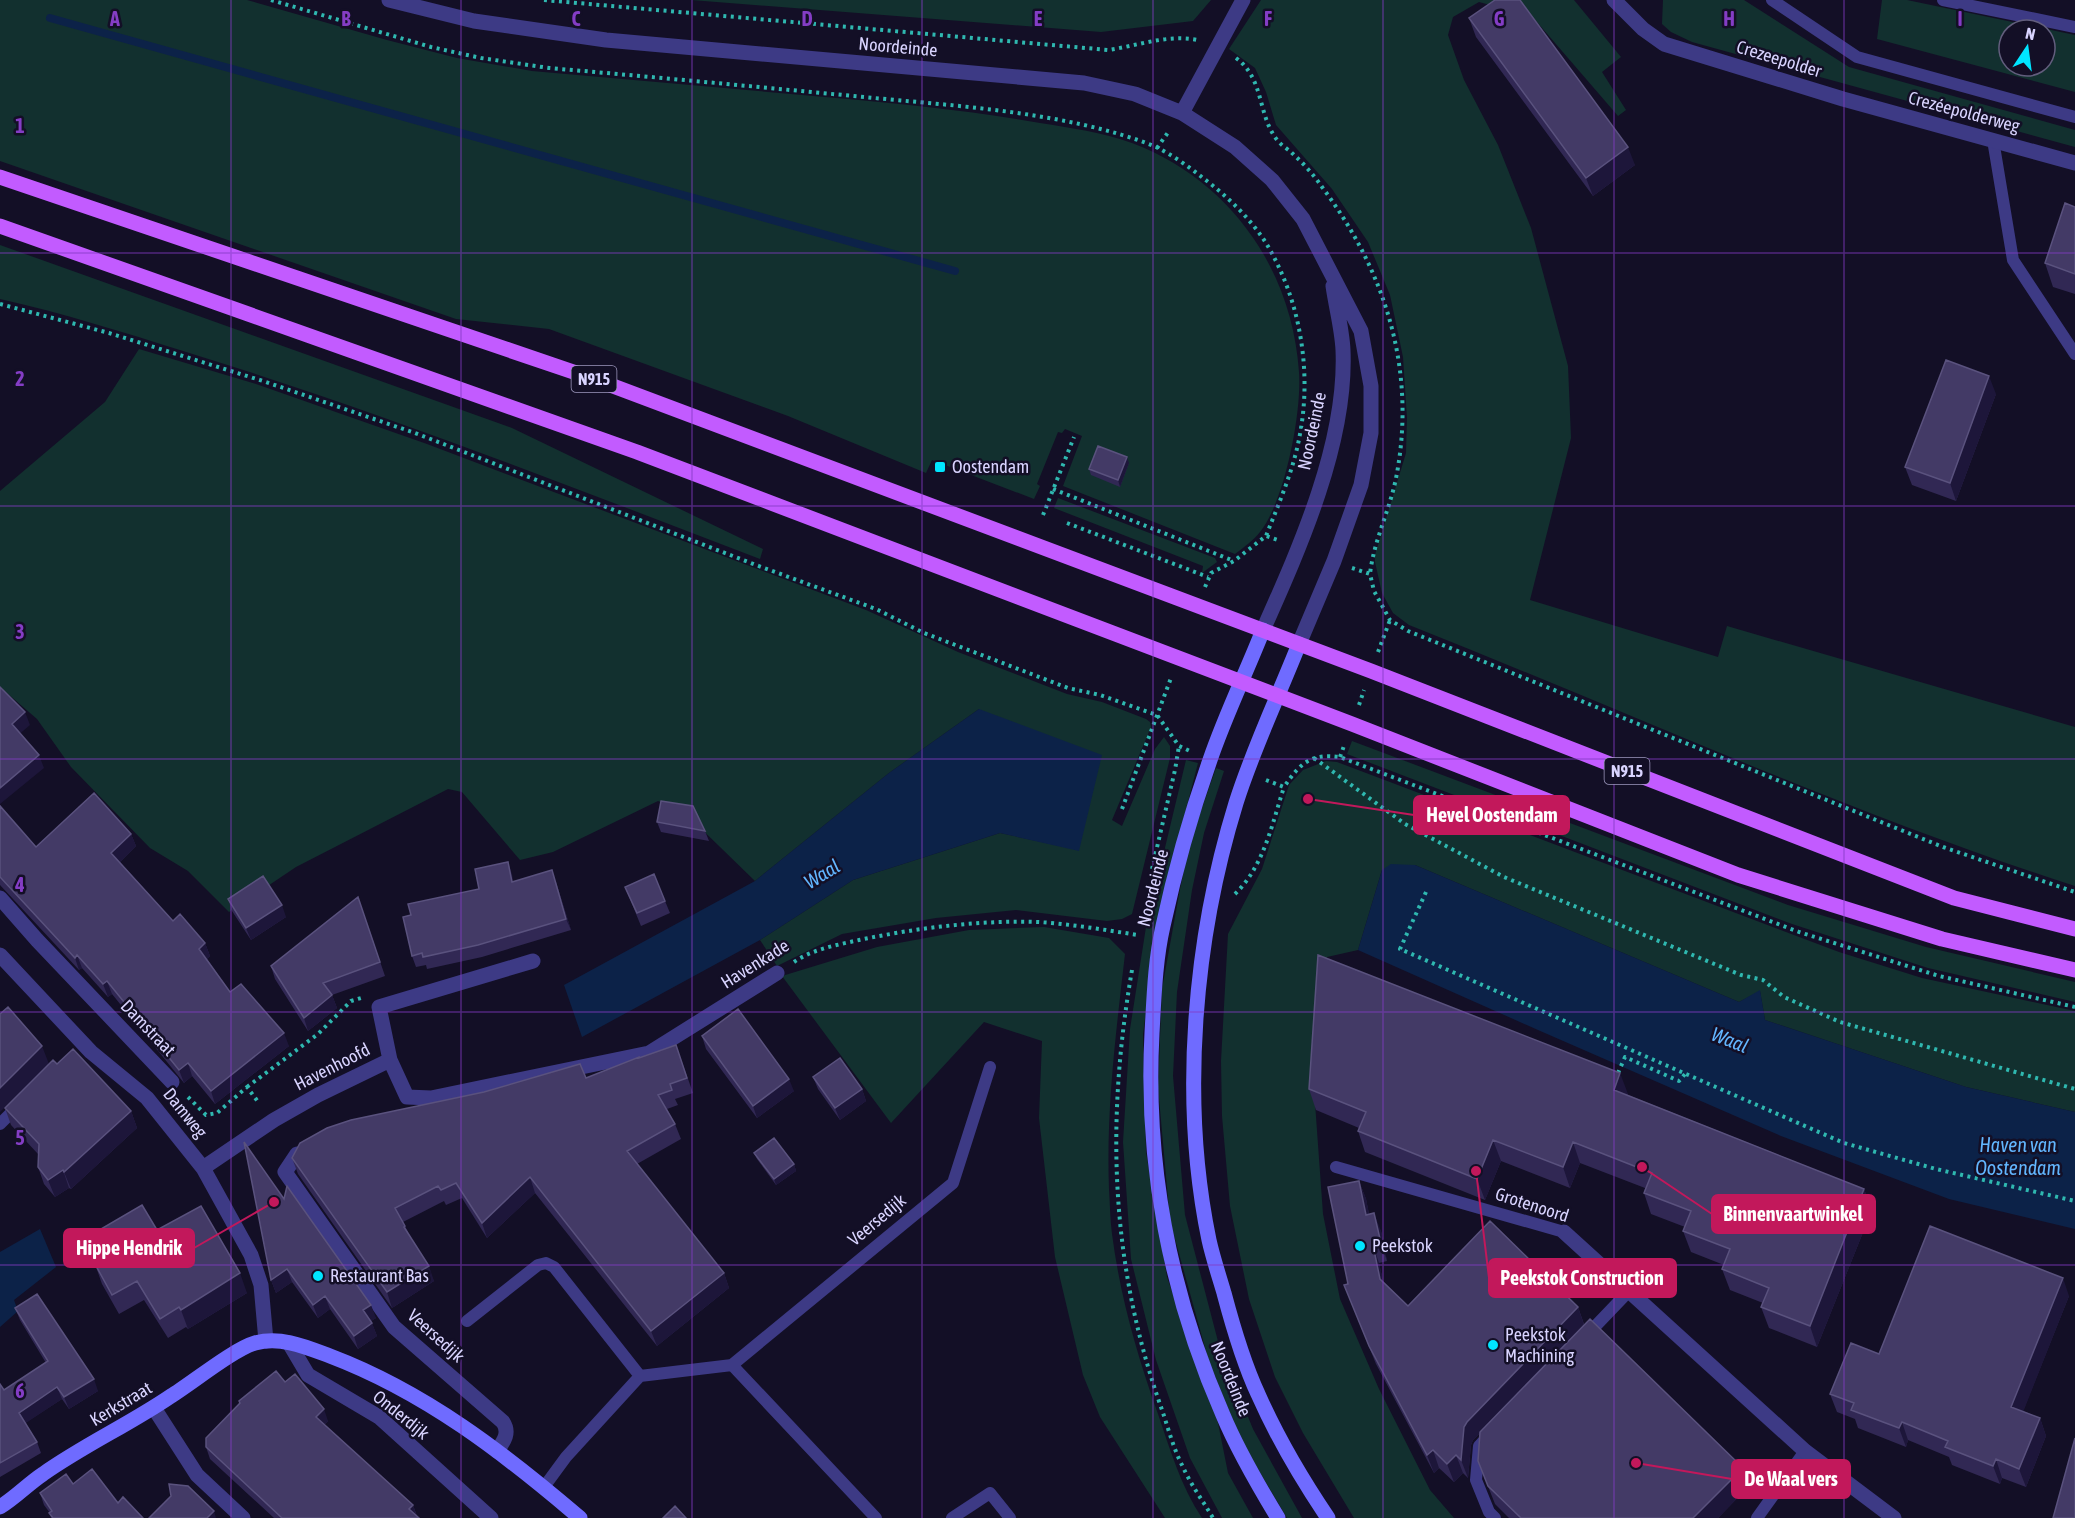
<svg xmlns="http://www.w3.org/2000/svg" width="2075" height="1518" font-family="'Asap Condensed',sans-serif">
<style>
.green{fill:#12302f;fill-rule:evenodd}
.water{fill:#0c2248}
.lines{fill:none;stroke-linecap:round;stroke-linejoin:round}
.stream{stroke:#0c2248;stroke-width:8}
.path{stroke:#2fb8b0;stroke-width:4;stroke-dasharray:3 4.5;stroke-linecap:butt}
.lane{stroke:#3d3a85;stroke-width:12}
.street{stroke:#3d3a85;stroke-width:15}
.secondary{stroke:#6f6bff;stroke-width:15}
.primary{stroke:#c25bff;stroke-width:15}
.wall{fill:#312854}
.shaded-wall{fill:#1d163a}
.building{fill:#433a66;stroke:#5a527e;stroke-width:1.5}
.grid{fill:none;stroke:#843dc5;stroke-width:1.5;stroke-opacity:0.55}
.poi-dot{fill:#00e5ff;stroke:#130f26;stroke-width:2}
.labels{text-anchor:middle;stroke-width:5;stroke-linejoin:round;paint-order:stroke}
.shield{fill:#130f26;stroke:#9e99be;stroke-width:1.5}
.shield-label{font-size:16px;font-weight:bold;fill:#d9d4ff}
.street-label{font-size:18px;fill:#d9d4ff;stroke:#130f26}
.poi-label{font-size:18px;fill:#d9d4ff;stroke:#130f26;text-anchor:start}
.water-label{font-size:20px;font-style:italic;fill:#62b6ff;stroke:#130f26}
.grid-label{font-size:20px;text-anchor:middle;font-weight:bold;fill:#843dc5;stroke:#130f26;stroke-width:5;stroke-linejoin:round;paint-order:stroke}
.leader{fill:none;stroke:#c2185b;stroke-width:2}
.callout-dot{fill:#c2185b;stroke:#130f26;stroke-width:2}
.callout{fill:#c2185b;stroke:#c2185b;stroke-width:2}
.callout-label{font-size:20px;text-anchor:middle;font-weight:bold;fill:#fff}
</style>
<rect width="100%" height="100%" fill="#130f26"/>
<!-- green -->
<path class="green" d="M0,0H247L387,40L457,58L532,71C633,80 735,89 836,98C904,104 972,111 1040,123C1071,128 1102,132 1132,143C1230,180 1292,269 1299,372C1302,412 1285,501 1260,532C1253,541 1244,547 1235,554L1063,486L1082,436L1065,429L1062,433L1058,432L1037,484L1040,486L1034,499L932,460L926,473L788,416L549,329L456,319L0,161Z
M691,0H1211L1193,21L1101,32Z
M1261,0H1515L1494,6L1479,2L1453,17L1448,35L1464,80L1498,145L1531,228L1568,366L1571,438L1530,600L1718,657L1727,626L2075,727V886C1848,813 1631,713 1409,625L1393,613L1382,593L1375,562V555L1406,453L1407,418L1403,357L1390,295L1368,242L1332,189L1276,125L1266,92L1255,68L1229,49Z
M1518,0H1574L1621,57L1602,72L1626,110L1618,116Z
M1663,0H1744L1849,67L2075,130V147L1692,42L1671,32L1662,24Z
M1882,0H1907L2075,35V92L1877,39ZM2009,30H2045V66H2009Z
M0,245L512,428L763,549L760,559C569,486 379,411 183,351C123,332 62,313 0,299Z
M139,349L256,384L427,444L866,610L958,652L1067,694L1102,702L1146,719L1150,722L1151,727L1112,820L1122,826L1155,749L1164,737L1170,746V758L1132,914L1122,919L1107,921L1016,910L936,918L842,934L777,966L760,940L853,880L1000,833L1079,850L979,709L889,773L755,881L684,812L658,801L553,852L520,860L462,792L448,789L296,867L229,912L188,871L150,848L71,767L37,719L0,687V491L105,402Z
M1058,498L1215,558L1217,562L1202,573L1203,566L1054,508Z
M1352,741L1788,905L1926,947L2075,982V1002L1928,968L1792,924L1347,754Z
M1186,760L1198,763L1159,914L1143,1034L1146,1152L1167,1277L1218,1423L1228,1473L1253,1518H1222L1190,1458L1156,1360L1131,1259L1123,1142L1130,1029L1146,927Z
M1326,761L1337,762L1839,952L1922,978L2075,1011V1112L1966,1087L1765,1020L1760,991L1739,1002L1415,865L1382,870L1358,950L1327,957L1315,998L1314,1089L1323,1214L1340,1299L1379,1389L1430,1490L1454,1518H1354L1303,1433L1275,1377L1249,1299L1230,1206L1222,1116L1221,1061L1228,934L1262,869L1289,785L1303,770Z
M1216,768L1224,771L1204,833L1192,890L1177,992L1173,1076L1185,1215L1220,1349L1253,1429L1302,1518H1287L1242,1442L1209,1362L1170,1221L1158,1087L1162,989L1180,889L1190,842Z
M1044,927L1109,938L1125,954C1116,1032 1106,1110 1109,1189C1110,1204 1110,1219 1112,1234C1120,1296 1137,1355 1158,1414C1170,1449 1181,1487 1202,1518H1165L1100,1417L1083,1375L1055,1257L1039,1118L1042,1041L984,1022L891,1123L782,976L877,947L969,930Z"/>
<!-- water -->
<path class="water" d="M979,709L1102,755L1079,851L1000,833L853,880L760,940L582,1037L564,985L755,881L889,773Z
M1391,864L1415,865L1739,1002L1760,990L1765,1020L1966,1087L2075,1112V1229L1949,1199L1781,1136L1538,1030L1358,950L1382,870Z
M40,1229L56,1267L14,1300L18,1311L0,1327V1252Z"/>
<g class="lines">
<!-- stream -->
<path class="stream" d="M50,18L955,271"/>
<!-- path -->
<path class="path" d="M271,0L431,47L481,58L549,68C654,77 759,87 864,97C956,106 1068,112 1154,146C1171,154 1188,166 1203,178C1227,196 1250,218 1266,243C1300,299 1312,370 1300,434C1294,469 1279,503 1266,536
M544,0L1108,50C1137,46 1167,34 1197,40
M1236,58C1265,79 1257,116 1278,141C1282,146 1288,149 1292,153C1303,163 1314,175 1322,187C1385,271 1416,368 1397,473C1391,508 1374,539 1370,574
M1157,148L1169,131
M0,304L109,333L263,381L415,433L756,565L876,609L924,633L1068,688L1100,695L1157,715L1179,746L1192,752
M1053,489L1234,561
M1043,515L1074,437
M1067,523L1208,577
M1352,568L1370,574L1374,591L1390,620L1408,631L1943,847L2075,892
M1205,587L1211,573L1234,561L1266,536L1278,540
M1378,652L1390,620
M1359,705L1364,690
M1340,757L1345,743
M1314,758L1405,824L1504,877L1741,975L1763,980L1784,997L1840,1022L2075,1089
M1266,780L1284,787C1300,763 1311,753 1340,757L1799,932L1939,976L2075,1007
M1122,809L1171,678
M1152,869L1175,770L1179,746
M1426,892L1400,949L1844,1143L1936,1169L2075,1201
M1235,894C1264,866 1272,824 1284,787
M794,962C813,949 837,945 859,940C917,928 979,920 1038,922C1071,924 1105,930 1138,935
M1132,970C1106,1120 1110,1262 1161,1407C1168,1427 1173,1448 1183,1467C1191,1485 1203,1501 1213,1518
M1618,1073L1625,1057L1679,1081L1686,1073
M247,1087L318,1034L351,1001L361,998
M188,1097L206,1115L217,1113L247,1087L259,1103"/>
<!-- lane -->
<path class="lane" d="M1772,0L1857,57L2075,117
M1943,0L2075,27
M1993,140L2013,260L2075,354
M0,1124L19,1105
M1336,1167L1564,1232
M467,1321L538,1265L546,1263L554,1267L640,1376L566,1457L544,1487
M1585,1337L1629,1291
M732,1365L876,1518
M640,1376L732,1365L953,1183L990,1067
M1489,1435L1479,1446L1476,1480L1489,1512L1495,1518
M952,1518L990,1493L1010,1518
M1757,1518L1805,1451"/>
<!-- street -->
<path class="street" d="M389,0L474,21L606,40L1084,83L1135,94L1182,113L1235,147L1272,180L1303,219L1361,331L1371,386V433L1361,485L1334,561L1299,644
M1614,0L1643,29L1664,44L1843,99L2075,163
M1182,113L1243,0
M1263,630C1300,547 1347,442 1343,350C1342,329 1336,307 1333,286
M0,898L37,940L172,1082
M0,955L91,1052L147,1098L203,1168L251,1255L261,1285L266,1341
M533,961L379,1007L390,1060L407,1097L431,1098L649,1053L777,973
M297,1154L285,1172L394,1327L503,1422C510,1433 504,1441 497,1451
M203,1168L274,1120L318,1095L390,1060
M1564,1232L1805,1451L1894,1518
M289,1343L308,1375L379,1417L491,1518
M154,1408L197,1475L243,1518"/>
<!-- secondary -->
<path class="secondary" d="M1263,630C1246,673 1225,716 1210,760C1191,814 1175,870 1163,926C1155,961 1154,998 1152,1033C1145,1164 1170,1294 1223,1415C1238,1451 1258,1485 1278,1518
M1299,644C1278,697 1253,749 1236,803C1194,939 1180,1100 1209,1240C1213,1258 1219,1276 1224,1293C1233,1327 1243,1362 1258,1394C1277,1437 1301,1478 1328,1518
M0,1507C16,1497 28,1484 43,1474C84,1445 130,1424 171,1396C192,1383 234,1349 255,1343C281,1336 306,1347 330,1356C425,1392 504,1453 580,1518"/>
<!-- primary -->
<path class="primary" d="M0,177L597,380L1371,671L1954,898L2075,929
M0,226L637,452L1352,724L1738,875L1942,939L2075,970"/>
</g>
<!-- wall -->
<path class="wall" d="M1469,18L1635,165L1593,196L1476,37Z
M2075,207V294L2053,287L2045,263Z
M1996,394L1956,501L1912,485L1905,467Z
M1129,463L1120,487L1091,475L1089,469Z
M0,806L36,847L131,834L136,846L120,862L173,921L205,943L210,956L207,959L230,992L289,1046L215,1104L192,1076L184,1083L112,994L108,997L82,968L79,970L0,885Z
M657,822L705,831L709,841L661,832Z
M508,862L513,881L556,882L571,930L482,957L427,969L426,965L416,967L412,956L411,915L479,889Z
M625,887L665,901L670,913L641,926Z
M358,897L385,976L332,995L337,1008L308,1031L275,979L271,966Z
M228,899L286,917L251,940L232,911Z
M702,1036L794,1091L757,1118L706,1049Z
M676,1045L693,1093L675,1099L678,1105L667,1109L675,1124L681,1139L637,1164L724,1273L729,1288L657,1346L535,1193L487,1238L462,1198L446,1205L444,1201L403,1222L409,1234L434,1281L392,1308L298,1174L292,1158L586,1078Z
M57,1064L131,1111L137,1128L71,1189L69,1188L55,1197L44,1184L38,1167V1154L11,1125L5,1108Z
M813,1077L862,1089L866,1101L840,1120L818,1089Z
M1309,1089L1628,1094V1095L1864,1189L1872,1210L1817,1347L1769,1328L1761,1307L1763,1303L1730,1290L1722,1269L1724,1265L1691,1252L1683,1231L1685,1227L1651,1214L1644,1193L1645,1188L1580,1163L1570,1188L1501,1161L1485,1200L1365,1152L1358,1131L1359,1128L1316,1110Z
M754,1153L794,1164L796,1171L776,1185L757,1159Z
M1359,1181L1366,1199L1369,1214L1381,1231L1387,1261L1379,1263L1383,1282L1408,1306L1578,1307L1584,1324L1743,1468L1749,1486L1718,1518H1509L1495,1504L1478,1461L1480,1433L1473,1440L1471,1445L1468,1478L1463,1473L1454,1482L1439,1468L1434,1473L1376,1364L1344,1285L1348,1284Z
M284,1199L376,1318L371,1321L377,1336L358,1349L330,1309L318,1318L292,1282L276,1293L271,1280Z
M157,1230L247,1293L188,1329L186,1327L168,1338L144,1300L119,1314L102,1284L95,1264L100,1262L96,1255L89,1236Z
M2069,1296L2023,1411L2040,1418L2046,1436L2026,1487L2002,1478L2000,1484L1952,1465L1949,1457L1908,1440L1906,1447L1858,1428L1855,1419L1837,1412L1830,1394L1879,1354Z
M15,1308L98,1391L69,1409L62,1399L25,1423L37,1442L41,1453L0,1477V1384L4,1390L46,1363L20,1320Z
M285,1382L328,1421L324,1425L413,1505L417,1516L419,1518H274L210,1459L206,1447L240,1403L239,1401Z
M73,1484L118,1503L143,1518H51L50,1513L44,1505L40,1493Z"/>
<!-- shaded-wall -->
<path class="shaded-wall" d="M1628,147L1635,165L1593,196L1586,178Z
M1989,376L1996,394L1956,501L1950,483Z
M1127,457L1129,463L1120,487L1118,480Z
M25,712L30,725L16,737L12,724Z
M39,755L44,768L0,804V788Z
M131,834L136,846L116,866L111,853Z
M508,862L512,874L516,894L512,882Z
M552,870L556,882L571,930L566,919Z
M282,905L286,917L251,940L246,928Z
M205,943L210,956L204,962L199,949Z
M77,955L82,968L79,970L75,958Z
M107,981L112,994L108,997L103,984Z
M332,995L337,1008L308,1031L304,1018Z
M284,1033L289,1046L215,1104L211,1091Z
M42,1046L49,1064L0,1112V1088Z
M188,1063L192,1076L184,1083L179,1070Z
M1620,1073L1628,1094L1622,1111L1614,1090Z
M789,1079L794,1091L757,1118L753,1106Z
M862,1089L866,1101L840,1120L835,1108Z
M131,1111L137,1128L71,1189L64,1172Z
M1493,1140L1501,1161L1485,1200L1477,1179Z
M1573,1142L1580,1163L1570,1188L1563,1167Z
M794,1164L796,1171L776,1185L774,1179Z
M63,1170L69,1188L55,1197L48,1180Z
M530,1177L535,1193L487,1238L482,1223Z
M1359,1181L1366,1199L1373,1233L1366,1215Z
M1864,1189L1872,1210L1817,1347L1810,1326Z
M1374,1213L1381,1231L1387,1261L1381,1243Z
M1373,1245L1379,1263L1387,1297L1380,1279Z
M429,1266L434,1281L392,1308L387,1292Z
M287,1269L292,1282L276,1293L271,1280Z
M240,1273L247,1293L188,1329L181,1310Z
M724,1273L729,1288L657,1346L651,1331Z
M2063,1278L2069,1296L2018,1425L2011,1407Z
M325,1296L330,1309L318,1318L313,1305Z
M371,1305L376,1318L368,1323L363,1310Z
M1578,1307L1584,1325L1473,1440L1471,1445L1468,1478L1461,1460L1464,1427L1467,1422Z
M372,1323L377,1336L358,1349L354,1336Z
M94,1379L98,1391L69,1409L64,1397Z
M57,1387L62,1399L23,1425L19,1413Z
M324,1409L328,1421L320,1428L316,1417Z
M2040,1418L2046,1436L2026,1487L2019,1469Z
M1902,1422L1908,1440L1906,1447L1899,1428Z
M1433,1450L1439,1468L1434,1473L1427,1455Z
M1456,1455L1463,1473L1454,1482L1447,1464Z
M1996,1459L2002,1478L2000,1484L1993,1466Z
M1743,1468L1749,1486L1718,1518H1693Z
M413,1505L417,1517L409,1509Z
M214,1511L216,1518H207Z"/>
<!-- building -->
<path class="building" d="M1495,0H1520L1628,147L1586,178L1469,18Z
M2065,203L2075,207V274L2045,263Z
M1946,360L1989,376L1950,483L1905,467Z
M1098,446L1127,457L1118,480L1089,469Z
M0,687L25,712L12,724L39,755L0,788Z
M94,793L131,834L111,853L173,921L180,914L205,943L199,949L230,992L241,984L284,1033L211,1091L188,1063L179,1070L107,981L103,984L77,955L75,958L0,877V806L36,847Z
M661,801L693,806L705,831L657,822Z
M508,862L512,882L552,870L566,919L478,945L423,957L422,953L412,956L403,917L411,915L408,904L479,889L475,869Z
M654,874L665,901L637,913L625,887Z
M263,876L282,905L246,928L228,899Z
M358,897L380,962L323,983L332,995L304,1018L271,966Z
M1318,955L1620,1073L1614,1090L1864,1189L1810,1326L1761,1307L1769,1288L1722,1269L1730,1249L1683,1231L1691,1211L1644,1193L1652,1173L1573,1142L1563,1167L1493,1140L1477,1179L1358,1131L1366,1112L1309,1089Z
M8,1007L42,1046L0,1088V1014Z
M738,1009L789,1079L753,1106L702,1036Z
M676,1045L687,1078L670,1084L672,1090L658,1095L675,1124L627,1151L724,1273L651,1331L530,1177L482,1223L456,1183L441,1190L438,1186L395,1208L405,1226L404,1227L429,1266L387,1292L292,1158L300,1143L327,1128L351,1120L484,1092L580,1064L586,1078L639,1057V1058Z
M73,1049L131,1111L64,1172L63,1170L48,1180L38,1167L39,1144L5,1108L53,1060L57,1064Z
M840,1058L862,1089L835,1108L813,1077Z
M774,1138L794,1164L774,1179L754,1153Z
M244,1142L284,1199L287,1186L371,1305L363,1310L372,1323L354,1336L325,1296L313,1305L287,1269L271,1280Z
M1359,1181L1366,1215L1374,1213L1381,1243L1373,1245L1380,1279L1408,1306L1490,1221L1578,1307L1467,1422L1464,1427L1461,1460L1456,1455L1447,1464L1433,1450L1427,1455L1369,1346L1344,1285L1348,1284L1328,1187Z
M142,1205L157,1230L201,1206L240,1273L181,1310L179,1307L160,1319L137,1281L112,1295L95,1264L105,1259L89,1236Z
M1930,1226L2063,1278L2011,1407L2040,1418L2019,1469L1996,1459L1993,1466L1945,1447L1948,1441L1902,1422L1899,1428L1851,1410L1854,1403L1830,1394L1851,1343L1879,1354Z
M37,1294L94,1379L64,1397L57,1387L19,1413L37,1442L0,1463V1384L4,1390L48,1361L15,1308Z
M1590,1319L1743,1468L1693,1518H1521L1488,1486L1478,1461L1480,1432Z
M276,1371L285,1382L295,1374L324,1409L316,1417L413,1505L409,1509L419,1518H282L206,1447V1438L240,1403L239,1401Z
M2075,1438V1518H2053Z
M92,1469L118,1503L123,1497L143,1518H53L49,1513L52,1511L40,1493L66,1474L73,1484Z
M169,1484L188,1486L214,1511L207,1518H149L171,1496Z
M675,1506L686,1518H663Z"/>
<!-- grid -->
<path class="grid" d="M231,0V1518M461,0V1518M692,0V1518M922,0V1518M1153,0V1518M1383,0V1518M1614,0V1518M1844,0V1518M0,253H2075M0,506H2075M0,759H2075M0,1012H2075M0,1265H2075"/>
<!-- markers -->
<g class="poi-dot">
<rect x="934" y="461" width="12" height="12" rx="3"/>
<circle cx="1360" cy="1246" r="6"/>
<circle cx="318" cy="1276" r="6"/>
<circle cx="1493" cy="1345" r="6"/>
</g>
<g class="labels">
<!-- shield labels -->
<g class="shield">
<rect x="571.5" y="366" width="45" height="26" rx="4.5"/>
<rect x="1604.5" y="758" width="45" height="26" rx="4.5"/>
</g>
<g class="shield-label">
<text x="594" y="385">N915</text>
<text x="1627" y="777">N915</text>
</g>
<!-- street labels -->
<g class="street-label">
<text transform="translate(898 47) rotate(5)" y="6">Noordeinde</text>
<text transform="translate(1779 59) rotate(17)" y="6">Crezeepolder</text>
<text transform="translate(1964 112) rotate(15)" y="6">Crezéepolderweg</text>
<text transform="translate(1312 431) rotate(-78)" y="6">Noordeinde</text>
<text transform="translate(1153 888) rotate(-76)" y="6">Noordeinde</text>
<text transform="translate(755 964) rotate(-32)" y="6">Havenkade</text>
<text transform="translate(148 1028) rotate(46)" y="6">Damstraat</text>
<text transform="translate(332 1067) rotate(-27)" y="6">Havenhoofd</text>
<text transform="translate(185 1113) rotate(51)" y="6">Damweg</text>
<text transform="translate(1532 1205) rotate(18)" y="6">Grotenoord</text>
<text transform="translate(877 1220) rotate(-40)" y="6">Veersedijk</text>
<text transform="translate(436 1336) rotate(42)" y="6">Veersedijk</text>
<text transform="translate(1231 1379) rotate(68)" y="6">Noordeinde</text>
<text transform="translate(121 1404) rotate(-31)" y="6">Kerkstraat</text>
<text transform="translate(401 1415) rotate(39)" y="6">Onderdijk</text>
</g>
<!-- poi labels -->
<g class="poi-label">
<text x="952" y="473">Oostendam</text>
<text x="1372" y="1252">Peekstok</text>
<text x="330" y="1282">Restaurant Bas</text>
<text x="1505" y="1341">Peekstok<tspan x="1505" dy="21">Machining</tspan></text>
</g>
<!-- water labels -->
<g class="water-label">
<text transform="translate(822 874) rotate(-31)" y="7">Waal</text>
<text transform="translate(1730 1040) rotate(22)" y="7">Waal</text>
<text x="2018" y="1152">Haven van<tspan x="2018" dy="23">Oostendam</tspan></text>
</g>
</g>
<g class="grid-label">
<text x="115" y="26">A</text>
<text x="346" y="26">B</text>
<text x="576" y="26">C</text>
<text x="807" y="26">D</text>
<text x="1038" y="26">E</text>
<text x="1268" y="26">F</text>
<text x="1499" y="26">G</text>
<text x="1729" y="26">H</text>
<text x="1960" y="26">I</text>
<text x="20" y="133">1</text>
<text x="20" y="386">2</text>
<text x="20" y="639">3</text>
<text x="20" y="892">4</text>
<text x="20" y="1145">5</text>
<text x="20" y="1398">6</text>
</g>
<!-- callouts -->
<path class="leader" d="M1308 799L1414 815M1642 1167L1712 1214M274 1202L194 1248M1476 1171L1489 1278M1636 1463L1732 1479"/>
<g class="callout-dot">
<circle cx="1308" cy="799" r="6"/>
<circle cx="1642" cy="1167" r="6"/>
<circle cx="274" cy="1202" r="6"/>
<circle cx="1476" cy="1171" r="6"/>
<circle cx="1636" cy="1463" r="6"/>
</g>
<g class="callout">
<rect x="1414" y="796" width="155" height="38" rx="6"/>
<rect x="1712" y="1195" width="163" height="38" rx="6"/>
<rect x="64" y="1229" width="130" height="38" rx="6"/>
<rect x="1489" y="1259" width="187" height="38" rx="6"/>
<rect x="1732" y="1460" width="118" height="38" rx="6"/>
</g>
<g class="callout-label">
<text x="1492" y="822">Hevel Oostendam</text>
<text x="1793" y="1221">Binnenvaartwinkel</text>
<text x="129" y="1255">Hippe Hendrik</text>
<text x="1582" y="1285">Peekstok Construction</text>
<text x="1791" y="1486">De Waal vers</text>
</g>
<!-- north arrow -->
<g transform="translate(2027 48) rotate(13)"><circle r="28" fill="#130f26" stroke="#625e7d" stroke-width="1.5"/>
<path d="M0-4.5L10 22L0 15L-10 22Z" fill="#00e5ff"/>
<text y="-9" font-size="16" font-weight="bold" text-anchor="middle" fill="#d9d4ff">N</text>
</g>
</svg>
